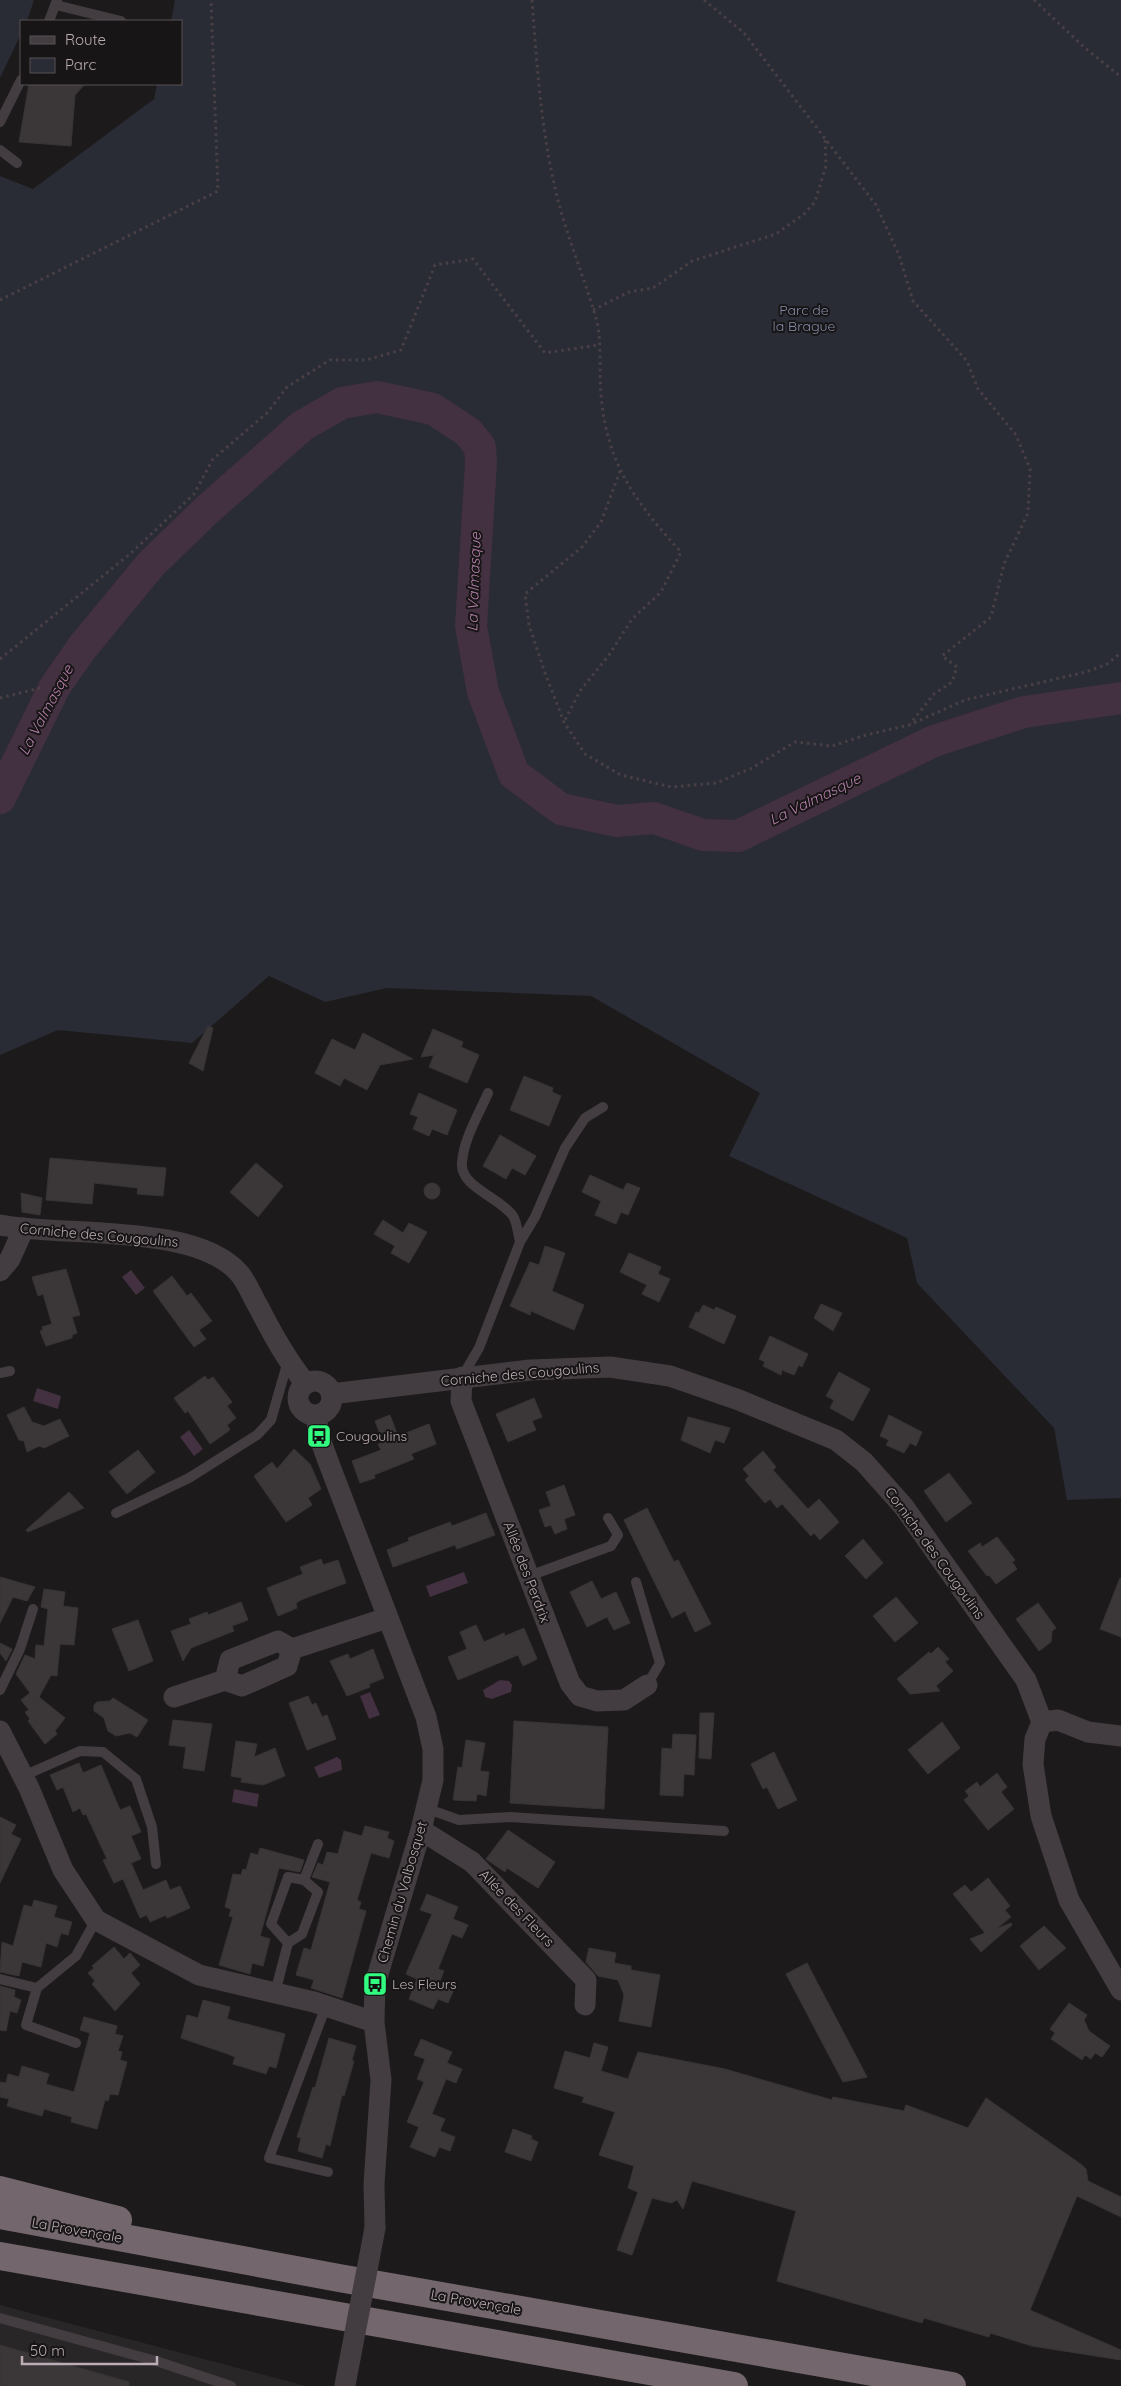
<svg xmlns="http://www.w3.org/2000/svg" width="1121" height="2386" font-family="Quicksand,sans-serif">
<style>
.built{fill:#292627}
.green{fill:#292b35}
.water{fill:#433040}
.lines{fill:none;stroke-linecap:round;stroke-linejoin:round}
.river{stroke:#433040;stroke-width:32}
.building{fill:#3b3739;stroke:#383435}
.path{stroke:#494045;stroke-width:3;stroke-dasharray:2.5 4;stroke-linecap:butt}
.service{stroke:#433c40;stroke-width:10}
.minor{stroke:#433c40;stroke-width:21}
.motorway{stroke:#73666d;stroke-width:28}
.minor-bridge{stroke:#433c40;stroke-width:21}
.labels{text-anchor:middle;stroke-width:4;stroke-linejoin:round;paint-order:stroke}
.park-label{font-size:14px;fill:#828aa8;stroke:#171515}
.street-label{font-size:14px;fill:#bcacb5;stroke:#171515}
.poi-label{font-size:14px;fill:#bcacb5;stroke:#171515;text-anchor:start}
.water-label{font-size:15px;font-style:italic;fill:#b881ae;stroke:#171515}
</style>
<rect width="100%" height="100%" fill="#1c1a1a"/>
<!-- built -->
<path class="built" d="M0,2305L306,2386H0Z"/>
<!-- green -->
<path class="green" d="M0,0H34L27,21H21V34L0,78Z
M175,0H1121V1498L1067,1500L1054,1428L917,1283L907,1238L729,1156L760,1093L591,996L387,988L325,1002L269,976L192,1043L58,1030L0,1055V176L33,189L154,99L157,84H181V21H171Z"/>
<!-- water -->
<path class="water" d="M131,1270L145,1288L136,1295L122,1277Z
M37,1388L61,1396L58,1409L33,1401Z
M189,1430L203,1449L194,1456L180,1437Z
M464,1572L468,1583L430,1597L426,1586Z
M500,1680L509,1681L512,1685L511,1692L492,1699L485,1697L483,1690Z
M370,1692L380,1715L369,1719L360,1696Z
M337,1757L341,1760L342,1770L319,1778L314,1767Z
M234,1789L259,1794L257,1807L232,1802Z"/>
<g class="lines">
<!-- river -->
<path class="river" d="M0,798L54,688L81,649L151,564L208,509L302,426L342,403L377,397L433,409L468,432L480,447L481,463L471,626L483,692L514,774L561,809L617,821L654,818L703,835L738,836L934,741L1024,712L1121,698"/>
</g>
<!-- building -->
<path class="building" d="M29,84H85L75,95L71,146L19,142Z
M208,1026L213,1028L203,1071L189,1063Z
M433,1029L463,1042L461,1047L479,1055L467,1083L429,1067L434,1055L421,1057Z
M363,1033L413,1059L380,1065L367,1090L344,1078L340,1086L315,1073L332,1039L355,1050Z
M524,1076L553,1088L552,1092L561,1096L549,1126L510,1110Z
M419,1093L457,1110L447,1135L432,1129L429,1136L413,1129L418,1117L410,1114Z
M500,1135L536,1156L525,1175L512,1168L506,1179L483,1166Z
M50,1158L166,1168L163,1196L137,1194L138,1188L94,1183L92,1204L46,1200Z
M256,1163L283,1186L258,1217L230,1192Z
M590,1175L623,1190L627,1183L640,1188L628,1215L621,1212L616,1224L595,1215L601,1201L582,1192Z
M424 1191a8 8 0 1 1 16 0a8 8 0 1 1-16 0Z
M21,1193L42,1198L40,1215L22,1212Z
M383,1220L403,1233L409,1223L427,1232L409,1263L391,1253L395,1246L374,1234Z
M545,1246L565,1253L552,1291L584,1305L574,1330L531,1311L530,1315L510,1306L530,1262L539,1265Z
M629,1253L661,1267L658,1274L670,1279L659,1302L642,1294L647,1285L620,1272Z
M66,1269L80,1315L72,1317L77,1333L72,1335V1338L46,1346L40,1331L43,1330L42,1327L52,1324L43,1294L38,1296L32,1277Z
M172,1276L187,1296L191,1293L212,1321L199,1330L206,1339L194,1347L153,1291Z
M821,1304L842,1313L833,1331L814,1318Z
M703,1305L714,1310L716,1307L736,1316L724,1344L689,1327L696,1312L699,1313Z
M770,1336L808,1354L802,1367L799,1365L794,1375L782,1370L781,1375L763,1366L765,1362L759,1359Z
M839,1372L870,1389L853,1421L830,1408L834,1400L826,1396Z
M205,1376L208,1380L213,1377L232,1402L227,1406L236,1418L227,1425L230,1430L210,1444L188,1411L185,1413L174,1398Z
M534,1398L542,1417L532,1421L536,1430L508,1442L496,1414Z
M24,1407L32,1422L44,1426L60,1419L69,1436L44,1448L39,1446L27,1452L24,1441L19,1440L7,1415Z
M390,1415L398,1436L429,1424L436,1444L411,1454L414,1459L374,1475L375,1478L360,1483L352,1461L381,1450L378,1444L383,1442L375,1421Z
M889,1415L922,1432L916,1446L910,1443L904,1453L886,1445L889,1440L880,1436Z
M688,1417L730,1428L724,1443L715,1440L710,1453L681,1440Z
M294,1449L310,1464L321,1489L308,1498L312,1505L286,1522L254,1476L272,1462L277,1469Z
M138,1450L155,1472L127,1494L109,1472Z
M763,1451L776,1467L773,1470L808,1509L819,1499L839,1522L820,1540L814,1533L811,1536L782,1504L777,1508L770,1499L765,1503L745,1480L749,1476L743,1469Z
M949,1473L972,1503L946,1522L924,1491Z
M564,1485L575,1515L564,1519L567,1529L555,1534L551,1525L545,1527L539,1510L551,1506L546,1492Z
M69,1492L84,1508L28,1532L26,1530Z
M647,1508L674,1562L678,1560L711,1624L695,1632L685,1611L672,1618L624,1520Z
M486,1513L495,1535L457,1549L455,1545L393,1567L387,1550L409,1541L408,1538L450,1522L452,1526Z
M997,1537L1015,1560L1012,1562L1017,1569L996,1584L989,1575L987,1576L968,1551L980,1543L982,1547Z
M863,1539L883,1563L866,1579L845,1556Z
M321,1559L323,1565L338,1560L346,1583L303,1599L296,1603L297,1608L278,1616L267,1588L303,1574L300,1567Z
M0,1577L35,1587L27,1601L13,1597L0,1623Z
M1120,1578H1121V1637L1100,1629Z
M592,1581L601,1599L616,1592L630,1623L614,1630L607,1617L587,1627L570,1592Z
M44,1589L65,1592L63,1606L78,1608L74,1645L60,1644L57,1676L51,1675L39,1697L65,1718L55,1731L57,1734L45,1744L28,1721L30,1719L25,1712L29,1710L21,1700L30,1693L16,1674L25,1655L35,1659L36,1645L44,1646L48,1609L41,1607Z
M896,1597L918,1623L895,1642L873,1616Z
M241,1602L248,1620L232,1626L234,1631L191,1648L183,1661L171,1631L191,1624L189,1619L207,1612L208,1615Z
M1038,1603L1056,1628L1052,1631L1051,1642L1039,1651L1016,1619Z
M138,1620L153,1661L129,1671L112,1629Z
M476,1625L484,1642L504,1633L505,1636L524,1628L537,1659L523,1666L518,1655L458,1680L448,1657L467,1649L460,1632Z
M0,1643L12,1649L6,1661L0,1653Z
M938,1647L949,1659L945,1662L953,1671L936,1686L940,1691L910,1694L897,1679L929,1652L931,1654Z
M373,1649L384,1678L369,1684L370,1687L347,1696L330,1661L348,1654L350,1659Z
M308,1696L312,1705L316,1703L322,1717L327,1715L336,1739L307,1750L289,1703Z
M113,1698L148,1720L137,1737L130,1733L116,1736L108,1731L104,1718L94,1711V1705L97,1702L110,1701Z
M700,1713H714L711,1759L699,1758Z
M173,1720L212,1724L204,1771L183,1768L186,1747L169,1745Z
M514,1721L608,1727L604,1809L510,1803Z
M942,1722L960,1748L928,1774L908,1750Z
M673,1734L696,1735L694,1775L684,1774L683,1796L660,1795L662,1748L672,1749Z
M466,1740L485,1743L480,1771L489,1772L486,1796L477,1794L476,1801L453,1800L458,1767L462,1768Z
M236,1741L257,1744L254,1757L275,1748L285,1776L263,1785L241,1782L242,1778L231,1776Z
M774,1752L797,1800L778,1809L767,1787L763,1789L751,1764Z
M79,1763L83,1773L101,1765L120,1810L130,1806L141,1832L131,1836L141,1859L131,1863L143,1890L166,1880L170,1890L180,1886L190,1908L167,1918L166,1915L150,1922L147,1915L140,1918L123,1879L114,1883L103,1860L107,1859L86,1814L83,1815L80,1808L73,1812L63,1787L57,1790L50,1775Z
M997,1773L1007,1787L1001,1792L1014,1809L988,1830L964,1800L969,1796L965,1791L977,1782L980,1787Z
M0,1817L16,1825L11,1834L21,1839L0,1883Z
M365,1826L389,1832L387,1838L394,1841L389,1858L371,1853L357,1900L361,1902L359,1909L366,1911L342,1998L311,1988L314,1980L296,1975L304,1948L311,1950L330,1882L312,1877L318,1863L323,1865L327,1852L338,1854L344,1831L362,1836Z
M508,1830L555,1862L538,1888L507,1868L505,1872L486,1859Z
M260,1848L304,1860L300,1872L279,1868L260,1936L270,1939L263,1966L252,1963L250,1974L219,1965L233,1917L229,1916L231,1909L225,1907L233,1874L241,1875L243,1869L246,1870L251,1853L258,1855Z
M988,1878L1010,1906L1005,1910L1011,1917L996,1929L1011,1923L1012,1925L981,1952L970,1939L985,1933L953,1894L965,1885L971,1892Z
M427,1894L458,1907L453,1919L468,1925L462,1938L452,1934L438,1969L444,1971L439,1983L454,1989L448,2003L438,1999L433,2009L409,1999L417,1979L406,1974L432,1914L420,1910Z
M34,1900L57,1906L54,1917L72,1922L68,1935L61,1933L57,1947L46,1943L41,1967L22,1962L19,1976L0,1972L2,1942L13,1946L24,1905L32,1907Z
M1044,1926L1066,1948L1039,1970L1020,1946Z
M114,1947L124,1959L130,1953L140,1965L131,1973L140,1984L115,2011L92,1984L95,1981L88,1973L94,1968L92,1966Z
M589,1948L616,1953L614,1963L631,1966V1970L660,1975L651,2027L619,2021L624,1995L618,1980L598,1976L586,1962Z
M807,1963L867,2077L843,2082L786,1974Z
M0,1986L15,1990L14,1997L21,2000L17,2013L10,2011L6,2031L0,2030Z
M203,2000L230,2007L227,2019L285,2034L276,2068L269,2066L266,2074L233,2064L235,2057L228,2054L181,2038L187,2015L198,2018Z
M1069,2003L1087,2015L1084,2020L1089,2031L1110,2046L1102,2057L1095,2053L1091,2059L1085,2055L1082,2060L1051,2039L1055,2033L1050,2029Z
M84,2017L117,2026L115,2034L123,2036L118,2051L122,2052L120,2060L127,2062L118,2095L110,2094L108,2101L105,2100L97,2129L71,2122L72,2117L44,2109L42,2116L7,2106L9,2099L0,2097V2082L6,2083L8,2074L19,2077L22,2066L49,2074L46,2084L74,2092L90,2033L80,2030Z
M329,2038L356,2046L352,2060L354,2061L344,2096L342,2095L330,2146L326,2144L322,2158L298,2151L301,2138L297,2137L313,2087L315,2088Z
M421,2039L452,2052L447,2063L462,2069L456,2083L446,2079L432,2114L445,2119L440,2131L455,2137L450,2151L439,2147L435,2157L410,2147L419,2127L407,2122L424,2082L417,2079L425,2059L414,2055Z
M594,2043L608,2047L601,2071L628,2079L638,2052L725,2069L832,2100L833,2097L904,2111L906,2105L968,2128L986,2098L1082,2165L1086,2169L1088,2181L1121,2197V2217L1077,2196L1030,2310L1121,2350V2360L1032,2346L990,2333L989,2337L924,2318L922,2323L777,2281L796,2211L692,2181L683,2209L677,2200L671,2203L652,2198L632,2255L617,2250L638,2192L628,2188L634,2166L599,2155L615,2112L582,2102L584,2097L554,2088L565,2051L590,2058Z
M513,2129L532,2136L531,2139L538,2142L531,2161L505,2152Z
M0,2345L129,2382V2386H0Z"/>
<g class="lines">
<!-- path -->
<path class="path" d="M532,0C537,65 541,132 557,196C567,237 584,277 596,318C602,338 599,372 601,394C606,463 636,503 681,552L661,592L632,619L609,655L580,691L564,722
M704,0L744,33L876,205L899,255L913,301L967,361L978,389L1016,435L1030,469L1028,513L1004,564L991,617L942,656L957,667L952,682L934,694L910,724
M1034,0L1085,48L1121,77
M0,300L218,191L211,0
M593,310L629,292L653,288L692,261L776,234L804,214L815,202L826,166L825,136
M620,471L601,522L582,547L525,594L529,625L545,673L564,722L585,754L621,775L671,787L716,783L752,768L795,742L832,746L866,735L909,725L965,700L1086,672L1107,664L1121,653
M0,659L130,554L194,494L213,459L267,413L287,387L330,360H366L401,350L435,265L473,259L545,353L598,345
M0,698L44,687"/>
<!-- service -->
<path class="service" d="M56,5L121,21
M49,21L57,0
M0,122L21,80
M0,150L17,163
M488,1093C479,1114 464,1138 462,1162C459,1187 500,1197 513,1216C517,1222 518,1234 520,1242
M0,1373L10,1371
M462,1377L479,1348L520,1242L535,1217L565,1148L585,1118L603,1107
M116,1513L189,1478L257,1435L271,1420L288,1361
M529,1576L611,1546L618,1535L608,1518
M636,1582L660,1663L647,1685
M0,1690L20,1649L33,1609
M23,1776L80,1751L103,1752L136,1779L152,1827L156,1864
M425,1808L459,1820L510,1817L724,1831
M288,1943L302,1934L318,1892L304,1880
M0,1979L37,1988L76,1956L96,1920
M37,1988L26,2025L76,2043
M275,1993L288,1943L271,1924L288,1877L304,1880L318,1844
M326,2006L269,2158L328,2172
M0,2318L156,2361L231,2386"/>
<!-- minor -->
<path class="minor" d="M0,1225C64,1237 195,1223 239,1273C247,1282 252,1296 258,1306C272,1333 286,1359 306,1384
M0,1271L10,1259L24,1228
M462,1377L461,1401L570,1683L580,1696L597,1701L624,1700L647,1685
M298 1398a17 17 0 1 1 34 0a17 17 0 1 1-34 0Z
M331,1394L530,1370L610,1367L670,1376L739,1400L836,1440L864,1462L904,1507L1026,1680L1042,1722L1035,1739L1033,1764L1041,1816L1069,1900L1121,1990
M316,1415L319,1436L328,1461L426,1717L433,1749V1780L421,1830L375,1984L374,2022L381,2080L374,2184L375,2228
M292,1649L287,1666L242,1686L225,1680L230,1660L278,1641L292,1649L387,1618
M174,1697L225,1680
M1042,1722L1058,1720L1088,1732L1121,1736
M0,1731L29,1788L63,1870L96,1920L199,1975L314,2002L374,2022
M421,1830L472,1862L586,1980L585,2005"/>
<!-- motorway -->
<path class="motorway" d="M0,2190L118,2220
M0,2215L339,2278L952,2386
M0,2256L734,2386"/>
<!-- minor-bridge -->
<path class="minor-bridge" d="M345,2385L375,2228"/>
</g>
<!-- icons -->
<defs>
<symbol id="bus-square" viewBox="-11 -11 22 22"><rect x="-9" y="-9" width="18" height="18" rx="4" fill="#32fc7f" stroke="#171515"/><path d="M-5-6H5V4H4V6H2V4H-2V6H-4V4H-5ZM-3.5-4V0h7V-4ZM-3.5 1.2v1.5H-2V1.2ZM2 1.2v1.5H3.5V1.2Z" fill="#111"/></symbol>
</defs>
<g fill-rule="evenodd">
<use href="#bus-square" x="305" y="1422" width="28" height="28"/>
<use href="#bus-square" x="361" y="1970" width="28" height="28"/>
</g>
<g class="labels">
<!-- park labels -->
<g class="park-label">
<text x="804" y="315">Parc de<tspan x="804" dy="16">la Brague</tspan></text>
</g>
<!-- street labels -->
<g class="street-label">
<text transform="translate(99 1235) rotate(5)" y="5">Corniche des Cougoulins</text>
<text transform="translate(520 1374) rotate(-5)" y="5">Corniche des Cougoulins</text>
<text transform="translate(935 1553) rotate(54)" y="5">Corniche des Cougoulins</text>
<text transform="translate(527 1572) rotate(69)" y="5">Allée des Perdrix</text>
<text transform="translate(402 1892) rotate(-74)" y="5">Chemin du Valbosquet</text>
<text transform="translate(517 1908) rotate(46)" y="5">Allée des Fleurs</text>
<text transform="translate(77 2230) rotate(10)" y="5">La Provençale</text>
<text transform="translate(476 2302) rotate(10)" y="5">La Provençale</text>
</g>
<!-- poi labels -->
<g class="poi-label">
<text x="336" y="1441">Cougoulins</text>
<text x="392" y="1989">Les Fleurs</text>
</g>
<!-- water labels -->
<g class="water-label">
<text transform="translate(474 582) rotate(-88)" y="5">La Valmasque</text>
<text transform="translate(46 710) rotate(-62)" y="5">La Valmasque</text>
<text transform="translate(815 799) rotate(-26)" y="5">La Valmasque</text>
</g>
</g>
<!-- legend -->
<rect x="20" y="20" width="162" height="65" fill="#171515" stroke="#595155"/>
<rect x="30" y="36" width="25" height="8" fill="#433c40" stroke="#595155"/>
<text x="65" y="45" font-size="15" fill="#bcacb5">Route</text>
<rect x="30" y="58" width="25" height="15" fill="#292b35" stroke="#595155"/>
<text x="65" y="70" font-size="15" fill="#bcacb5">Parc</text>
<!-- scale -->
<path d="M22 2356v8h135v-8" fill="none" stroke="#bcacb5" stroke-width="2.5"/>
<text x="30" y="2356" font-size="15" fill="#bcacb5" stroke="#171515" stroke-width="4" paint-order="stroke">50 m</text>
</svg>
